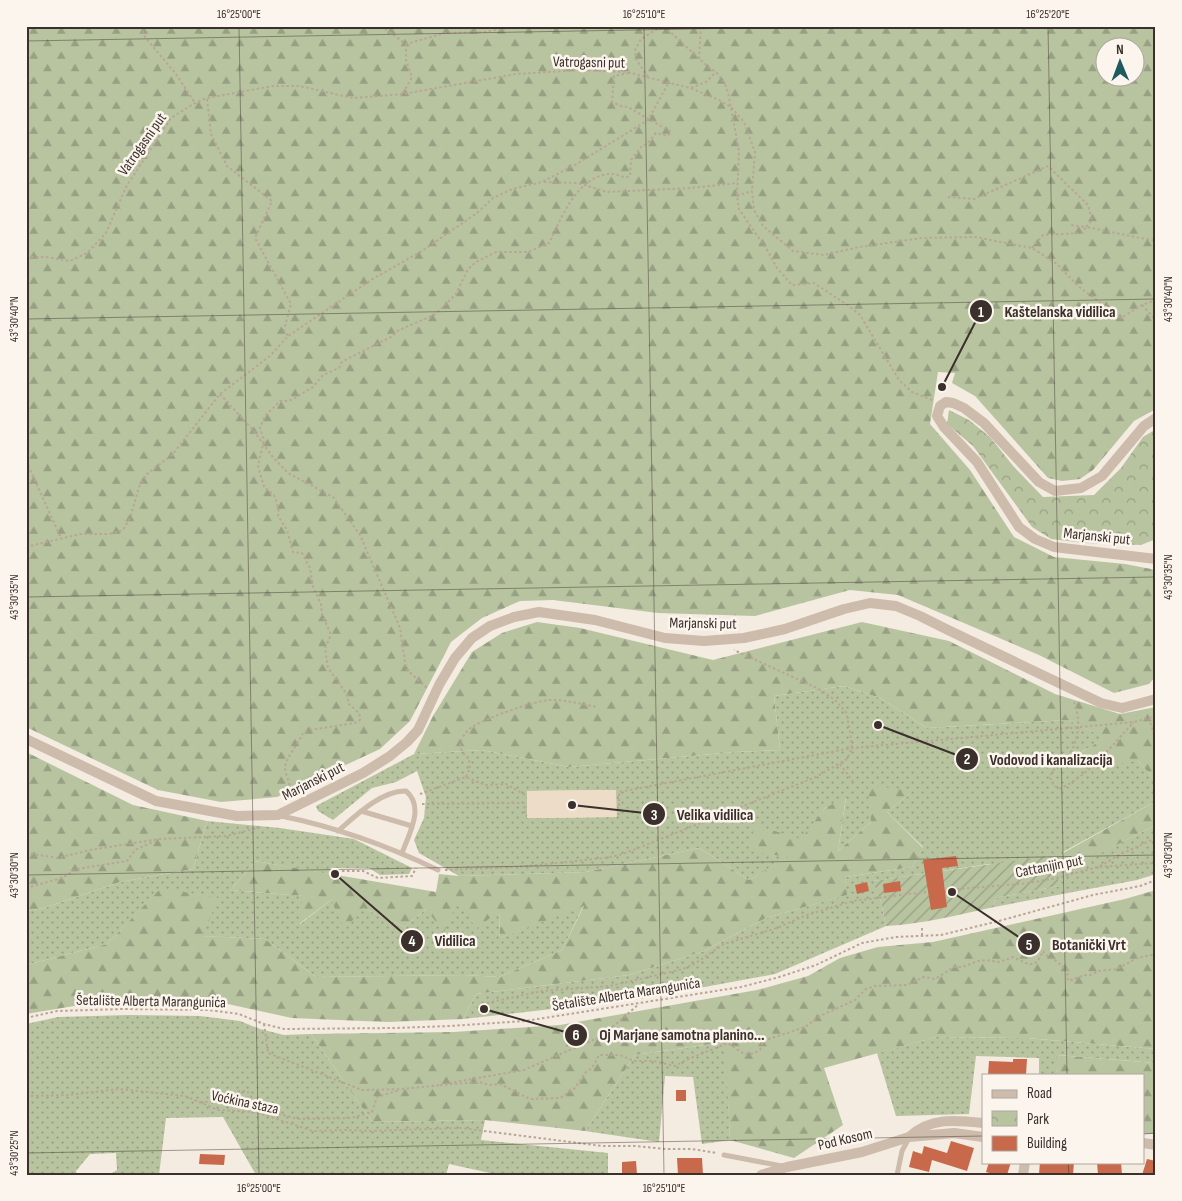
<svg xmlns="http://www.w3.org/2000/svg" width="1182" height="1201" font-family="'Sofia Sans Condensed',sans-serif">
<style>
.grass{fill:url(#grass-dots);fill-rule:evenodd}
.forest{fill:url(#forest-firs);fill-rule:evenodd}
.park{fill:url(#park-crowns)}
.garden{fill:url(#garden-furrows)}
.plaza{fill:#ecdcc8}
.building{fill:#c8694b}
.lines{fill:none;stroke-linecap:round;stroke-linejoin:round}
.path{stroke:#b9a596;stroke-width:2;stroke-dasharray:2.5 2.5;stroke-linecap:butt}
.service{stroke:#cdbbac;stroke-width:5}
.minor{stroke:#cdbbac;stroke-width:10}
.ticks{fill:none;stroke:#3b302b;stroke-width:1;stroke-opacity:0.45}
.labels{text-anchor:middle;stroke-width:5;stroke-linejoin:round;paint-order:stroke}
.street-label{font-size:15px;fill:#3b302b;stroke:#fbf5ee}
.leader{fill:none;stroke:#3b302b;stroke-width:2}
.callout-dot{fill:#3b302b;stroke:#fbf5ee;stroke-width:2}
.mark-label{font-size:15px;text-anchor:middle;font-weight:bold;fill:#fff}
.callout-label{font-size:16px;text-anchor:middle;font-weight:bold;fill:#3b302b;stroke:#fbf5ee;stroke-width:5;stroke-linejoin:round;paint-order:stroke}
.neatline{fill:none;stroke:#3b302b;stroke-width:2}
.ticks-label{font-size:12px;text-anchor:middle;fill:#3b302b}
</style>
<defs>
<pattern id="grass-dots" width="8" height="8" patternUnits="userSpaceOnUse" patternTransform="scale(1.25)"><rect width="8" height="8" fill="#b8c4a0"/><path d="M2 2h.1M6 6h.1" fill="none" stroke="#97a083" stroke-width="1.8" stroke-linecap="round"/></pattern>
<pattern id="forest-firs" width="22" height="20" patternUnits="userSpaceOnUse" patternTransform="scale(1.25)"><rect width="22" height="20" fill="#b8c4a0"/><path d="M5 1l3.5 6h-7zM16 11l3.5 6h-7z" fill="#97a083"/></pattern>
<pattern id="park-crowns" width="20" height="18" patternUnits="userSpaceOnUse" patternTransform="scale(1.25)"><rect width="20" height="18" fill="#b8c4a0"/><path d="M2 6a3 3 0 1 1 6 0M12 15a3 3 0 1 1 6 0" fill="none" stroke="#97a083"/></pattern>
<pattern id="garden-furrows" width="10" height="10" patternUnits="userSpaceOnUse" patternTransform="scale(1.25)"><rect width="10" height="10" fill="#b8c4a0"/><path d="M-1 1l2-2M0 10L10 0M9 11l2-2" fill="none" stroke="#97a083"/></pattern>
</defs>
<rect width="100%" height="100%" fill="#f4ebe1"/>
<!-- grass -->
<path class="grass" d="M844,686L880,698L927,728L1068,720L1106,738L1066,761H1138L1156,781V801L1063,852L1068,869L1156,825V874L1137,880L994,907L995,898L1059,886L989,864L874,881L881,902L886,926L775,974L640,999L463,1019L476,994L629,975L704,951L766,918L846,895L845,877L912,867L923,847L887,812L914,790L871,822L838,851L846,798L825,808L789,857L749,880L699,848L586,872L459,876L419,853L414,840L424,818L426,797L417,771L396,782L372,788L333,820L318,811L316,806L414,754L482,750L569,767L735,752L780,750L774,696ZM616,790V817L527,818V791Z
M207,821L280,828L354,839L412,868L409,874L380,875L369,868H331L328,874L255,861L231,890L304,896L300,924L331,900L363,908L405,927L426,909L459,899L499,911L500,938L584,905L562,950L499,977L464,975L316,977L265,939L201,936L161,889L107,944L26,965V911L44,908L120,882L193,869Z
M129,1015L200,1016L240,1021L260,1029L284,1035L311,1034L372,1122L485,1120L481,1140L608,1153V1175H499L449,1164L446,1175H256L223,1117L166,1118L159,1175H109L117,1170L116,1153L90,1154L76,1171L77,1175H26V1024L58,1017Z
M936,1037L1026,1038L1156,1049V1063L1058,1055L1056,1075H1039V1058L976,1056L969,1114L896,1116L877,1053Z
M726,1042L730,1140L702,1144L693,1077L665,1076L659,1142L585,1131L635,1055Z"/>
<!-- forest -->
<path class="forest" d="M26,26H1156V409L1134,421L1093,470L1080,479L1062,481L1048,478L975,396L952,383L955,373L938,372L930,424L970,470L1014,537L1054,557L1125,564L1156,570V676L1149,684L1114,693L1039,655L898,595L850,590L755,616L658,613L553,600L520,601L482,618L451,642L410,721L380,749L277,797L221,802L158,790L26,727ZM1104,48H1134V78H1104Z
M537,622L580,628L713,660L862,622L949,641L1055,694L1120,714L1156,707V781L1138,761L1069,770L1066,762L1105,738L1068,720L927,728L880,698L844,686L774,696L780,750L735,752L569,767L482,750L414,754L433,716L472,652L502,633Z
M26,752L133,805L207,821L193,869L120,882L44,908L26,911Z
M868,786L914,790L887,812L923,848L912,867L845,877L847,895L766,918L704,951L629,975L476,994L463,1019L387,1022L292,1018L228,1004L139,1002L86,1004L26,1014V965L107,944L161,888L219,898L202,936L265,939L316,977L464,975L499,977L562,950L584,906L500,938L499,911L476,929L459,899L444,932L426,909L405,927L363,908L345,929L331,900L299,924L303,896L231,890L255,861L436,892L439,874L459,876L586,872L699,848L749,880L788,857L748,851L755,825L801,839L825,808L846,797L838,851L871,822Z
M1156,801V825L1069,869L1063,853Z
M1156,890V1049L1026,1038L936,1037L824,1068L843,1125L794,1158L730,1140L725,1042L635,1055L585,1131L485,1120L372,1122L311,1034L454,1032L560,1025L757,990L808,976L840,958L878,947L933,942L1125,899Z
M1057,1055L1156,1063V1134H1143V1075H1056Z"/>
<!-- park -->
<path class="park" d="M949,410L969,420L990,437L1014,467L1043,497L1094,495L1121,468L1143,437L1156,429V539L1141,545L1084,543L1051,539L1032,527L973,446L947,424Z"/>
<!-- garden -->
<path class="garden" d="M1054,855L1059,886L995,898L994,907C958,915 923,924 886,926L881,902L873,881Z"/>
<!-- plaza -->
<path class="plaza" d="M616,790L617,817L527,818V791Z"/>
<!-- building -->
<path class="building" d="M956,856L958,866L942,868L947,907L931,910L923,860Z
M900,881L901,891L884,893L883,884Z
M867,882L869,891L857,894L855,885Z
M1013,1059H1027L1026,1075H988L989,1061L1013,1062Z
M676,1090H686V1101H676Z
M951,1141L974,1148L967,1171L932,1160L929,1172L909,1167L913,1151L922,1154L924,1146L947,1153Z
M200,1154L225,1155L224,1165L199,1164Z
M677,1158H702L703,1175H678Z
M1147,1159L1156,1161V1175H1142Z
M636,1161L637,1175H622V1162Z
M989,1162H1011L1007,1175H997L986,1172Z
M1040,1162H1074L1073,1175L1039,1174Z
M1097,1162H1121L1122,1175H1098Z"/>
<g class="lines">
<!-- path -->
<path class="path" d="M141,26L145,37L176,74L195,103
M381,26L406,44L445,33L484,32L522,26
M664,26L707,66L716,72L724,82L728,92L739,151L737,196L739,209L767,250L777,268L792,285L814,283L849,306L860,315L899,380L912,392L932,400
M699,59L701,26
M648,77L636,59L635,50L641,39L662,26
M691,88L706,82L716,72
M403,93L412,77L406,60V44
M207,99L211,134L227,166L272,201L255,238L291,304L284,330L288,336
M544,182L578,183L607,192L691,188L738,183
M737,196L752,191
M948,197L974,199L1048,166L1088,205L1092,220L1086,227L1071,225
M1032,248L1043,235L1082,233L1086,227L1156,241
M26,257H46L70,261L87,253L106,233L126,187L171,118L195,103L207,98L273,86H299L353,98L403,94L516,74L581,70L627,72L690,88L719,100L731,107L744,122L755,152L752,191L754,210L763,226L793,251L824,255L859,247L922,238L975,237L1032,248L1057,264L1078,286L1121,318L1142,305L1156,300
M1142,305L1156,320
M220,394L253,430L272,456L288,473L333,497L360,535L400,628L406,669L427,688
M26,461L61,538
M26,547L80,534H109L123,530L130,518L139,487L147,474L172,455L220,394L270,356L288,336L371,280L422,251L477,213L493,198L512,189L542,182L575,165L648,120L669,82
M1074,702C1081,718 1079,742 1068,756C1059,767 1039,775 1059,789C1090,775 1111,746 1134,722
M1149,718L1156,741
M840,764L854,783
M466,777L470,768L469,759L462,752L460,743C462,739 464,734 468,730C479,720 536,700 551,700C566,700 581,704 597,707
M420,794L466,777L485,785L506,784L527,796
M292,795C291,786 286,777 285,768C285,759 299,743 303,733L310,730L355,723L360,720C361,711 353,709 348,703V696L328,668L325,648L330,637V632L322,615L321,604L313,587L310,568L302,553L293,552L287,530L278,516L279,512L276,500L274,495L264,487L258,466L264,440L260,428L265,416L280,401H288L293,399L313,387L323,375L339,368L342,362L347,359L391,337L399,330L434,315L440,310L456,294L468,269L476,262L496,252H528L549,243C561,219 576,178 608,174C616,172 623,180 630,176L631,160L642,146L647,144L656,133L667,136L671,132L628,107L621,106L612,102L614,76L629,73
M422,804L524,803L525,815L527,816
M617,814H619V792L852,748L1134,722L1156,716
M26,853L58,858L90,850L159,839L227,836L260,827
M1100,866L1121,854L1156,838
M445,870L518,867L605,858L623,854L816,777L847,759L852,748L850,732L846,712L835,700L819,689L734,650
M335,874V871H363L378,878L412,876L416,868
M26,888L62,878L77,869L127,861L135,850L155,841
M947,890L1029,883L1057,878L1098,867L1156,863
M922,928V935
M482,1004L542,991L610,986L683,969L696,963L724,944L777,928L804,916L853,901L926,892
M26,1018L57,1011L123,1009L209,1010L239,1014L264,1024L284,1029L395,1028L450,1026L525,1021L741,987L776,978L816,965L862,943L896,937L941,935L999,921L1093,895L1140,886L1156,880
M264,1024L268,1053L362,1090L402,1089L442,1085
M449,1083L524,1070L602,1036L639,1004
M440,1085L479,1082L489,1085L500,1084L530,1099L560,1098L574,1089L586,1072L592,1068L599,1055H620L634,1061H654L675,1066L686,1060L728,1043C741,1051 744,1059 760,1050L763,1041L805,1027L820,1016L855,1000L866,989L875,986L907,985L924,977L935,979L954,967H962L978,961L986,960L999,962L1013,957C1030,965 1035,970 1043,951L1049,958C1058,959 1060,967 1068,970L1067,978L1069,981L1084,975H1090L1099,971L1117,969L1137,958L1156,954
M26,1096L68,1095L119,1089L185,1096L218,1110L256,1112L313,1131L347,1130L370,1131L461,1128L602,1146H636L666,1149H692L717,1153
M200,1102C215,1102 228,1101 239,1091H247L257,1104L264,1107L268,1111L298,1119L351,1118L372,1112L377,1097L400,1090"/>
<!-- service -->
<path class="service" d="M361,811L412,826
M281,816C336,827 388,846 438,870
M338,831C355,816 382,790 406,791C425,807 409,834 402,853
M724,1155L782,1166
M897,1175L902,1151L909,1138"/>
<!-- minor -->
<path class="minor" d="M1156,418L1144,426L1102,476L1081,488L1055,491L1039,482L984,423L964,408L953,403L946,402L940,406L937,416L944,427L977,462L1019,527L1035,539L1054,547L1156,559
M26,739L156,801L237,816L278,815L363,773L390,756L407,742L418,730L439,685L455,658L472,638L490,626L514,617L539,612L595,620L665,638L704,641L744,638L785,629L844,609L870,603L896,606L920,616L948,630L1101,703L1122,708L1156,699
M909,1137C930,1117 956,1120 983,1123
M1143,1143L1156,1145
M761,1175L787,1167L862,1152L909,1137L954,1133L983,1137
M1023,1175L1025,1162"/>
</g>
<!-- ticks -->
<path class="ticks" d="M239,26L259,1175M644,26L664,1175M1048,26L1067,1075M26,41L854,26M26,319L1156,299M26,597L1156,577M26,875L1156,855M1143,1134L1156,1133M26,1153L983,1136M1068,1162L1069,1175"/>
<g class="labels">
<!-- street labels -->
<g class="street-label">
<text transform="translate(589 62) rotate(1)" y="5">Vatrogasni put</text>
<text transform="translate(142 144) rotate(-55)" y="5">Vatrogasni put</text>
<text transform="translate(1097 536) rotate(6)" y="5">Marjanski put</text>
<text transform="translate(703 623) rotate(1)" y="5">Marjanski put</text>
<text transform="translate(313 781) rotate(-27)" y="5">Marjanski put</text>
<text transform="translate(1049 866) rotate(-11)" y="5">Cattanijin put</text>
<text transform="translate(626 994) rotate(-9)" y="5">Šetalište Alberta Marangunića</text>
<text transform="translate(151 1001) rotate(1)" y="5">Šetalište Alberta Marangunića</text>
<text transform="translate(245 1102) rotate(12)" y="5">Voćkina staza</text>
<text transform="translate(845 1139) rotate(-13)" y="5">Pod Kosom</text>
</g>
</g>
<!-- callouts -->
<path class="leader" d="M942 387L981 311M878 725L967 759M572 805L654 814M335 874L412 941M952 892L1029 944M484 1009L576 1035"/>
<g class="callout-dot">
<circle cx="942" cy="387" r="5"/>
<circle cx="878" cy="725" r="5"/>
<circle cx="572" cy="805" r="5"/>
<circle cx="335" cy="874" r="5"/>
<circle cx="952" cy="892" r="5"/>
<circle cx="484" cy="1009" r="5"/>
<circle cx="981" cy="311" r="12"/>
<circle cx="967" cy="759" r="12"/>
<circle cx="654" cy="814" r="12"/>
<circle cx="412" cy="941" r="12"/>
<circle cx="1029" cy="944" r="12"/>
<circle cx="576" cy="1035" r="12"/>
</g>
<g class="mark-label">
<text x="981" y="317">1</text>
<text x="967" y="764">2</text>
<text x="654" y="820">3</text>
<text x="412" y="946">4</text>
<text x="1029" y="950">5</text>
<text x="576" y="1040">6</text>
</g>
<g class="callout-label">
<text x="1060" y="317">Kaštelanska vidilica</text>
<text x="1051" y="765">Vodovod i kanalizacija</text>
<text x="715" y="820">Velika vidilica</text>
<text x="455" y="946">Vidilica</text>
<text x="1089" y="950">Botanički Vrt</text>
<text x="682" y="1040">Oj Marjane samotna planino...</text>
</g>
<!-- border -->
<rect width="1182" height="1201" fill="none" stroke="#fbf5ee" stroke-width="55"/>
<!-- legend -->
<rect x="982" y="1074" width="162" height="90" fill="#fbf5ee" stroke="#aea6a0"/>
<rect x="992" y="1090" width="25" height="8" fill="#cdbbac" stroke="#aea6a0"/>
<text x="1027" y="1098" font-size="15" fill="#3b302b">Road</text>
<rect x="992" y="1111" width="25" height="15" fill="url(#park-crowns)" stroke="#aea6a0"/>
<text x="1027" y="1124" font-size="15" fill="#3b302b">Park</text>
<rect x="992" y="1136" width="25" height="15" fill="#c8694b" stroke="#aea6a0"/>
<text x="1027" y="1148" font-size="15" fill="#3b302b">Building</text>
<!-- north arrow -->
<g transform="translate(1120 62) rotate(359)"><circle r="24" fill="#fbf5ee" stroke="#aea6a0"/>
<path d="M0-4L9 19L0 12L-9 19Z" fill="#1f5a5e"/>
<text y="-8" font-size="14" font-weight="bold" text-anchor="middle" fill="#3b302b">N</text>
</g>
<rect x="28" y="28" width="1126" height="1146" class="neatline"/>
<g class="ticks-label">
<text x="239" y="18">16°25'00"E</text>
<text x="644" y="18">16°25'10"E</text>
<text x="1048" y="18">16°25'20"E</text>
<text transform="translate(1168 299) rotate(-90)" y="4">43°30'40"N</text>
<text transform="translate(14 319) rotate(-90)" y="4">43°30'40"N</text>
<text transform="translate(1168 577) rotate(-90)" y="4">43°30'35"N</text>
<text transform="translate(14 597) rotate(-90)" y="4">43°30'35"N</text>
<text transform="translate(1168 855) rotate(-90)" y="4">43°30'30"N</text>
<text transform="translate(14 875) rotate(-90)" y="4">43°30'30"N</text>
<text transform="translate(14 1153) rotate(-90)" y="4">43°30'25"N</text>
<text x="259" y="1192">16°25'00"E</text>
<text x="664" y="1192">16°25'10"E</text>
</g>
</svg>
